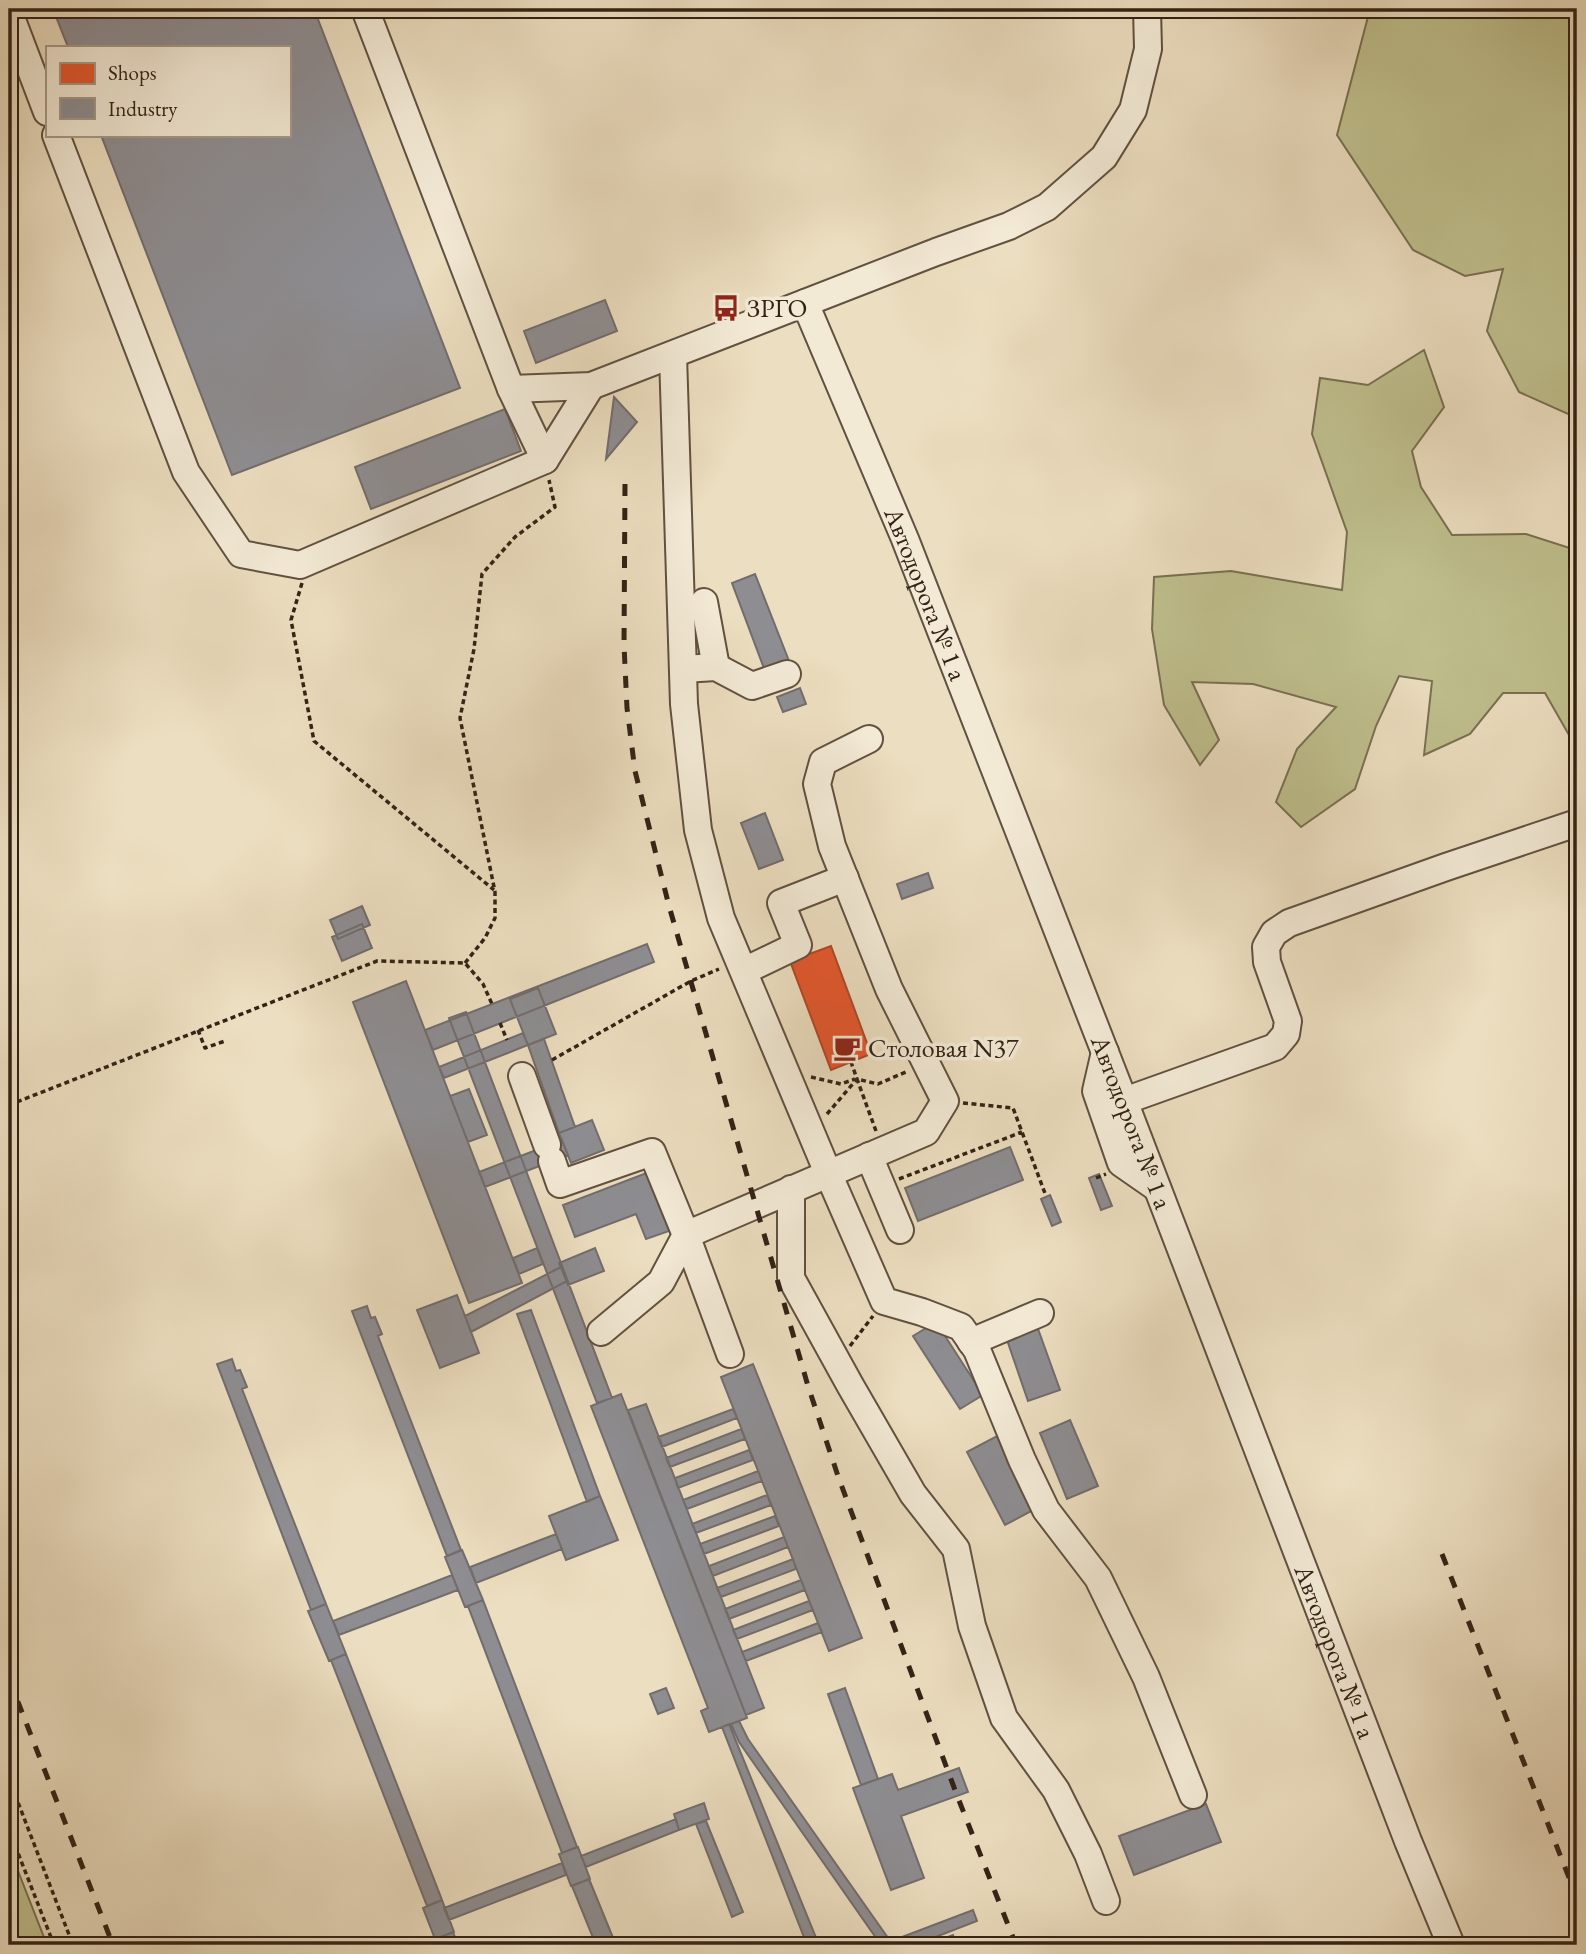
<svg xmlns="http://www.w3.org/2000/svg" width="1586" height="1954" font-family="'EB Garamond',serif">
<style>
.green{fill:#bfbf8d;stroke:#797052;stroke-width:2}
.shops{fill:#e4572e;stroke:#af4727;stroke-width:2}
.industry{fill:#8d8d92;stroke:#726d6d;stroke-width:2}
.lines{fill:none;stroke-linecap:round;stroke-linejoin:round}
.minor-casing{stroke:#615140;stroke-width:30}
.path{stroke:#332216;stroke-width:3.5;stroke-dasharray:5 3.5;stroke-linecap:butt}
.minor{stroke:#f3ead6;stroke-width:26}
.rail{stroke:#332216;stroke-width:5;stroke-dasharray:12 12;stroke-linecap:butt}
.labels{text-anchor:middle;stroke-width:7;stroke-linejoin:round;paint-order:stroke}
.poi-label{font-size:26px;fill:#332216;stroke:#f3ead6;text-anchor:start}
.street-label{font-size:26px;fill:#332216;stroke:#f3ead6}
</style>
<rect width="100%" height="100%" fill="#ecdec0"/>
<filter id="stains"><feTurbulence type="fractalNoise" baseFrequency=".00286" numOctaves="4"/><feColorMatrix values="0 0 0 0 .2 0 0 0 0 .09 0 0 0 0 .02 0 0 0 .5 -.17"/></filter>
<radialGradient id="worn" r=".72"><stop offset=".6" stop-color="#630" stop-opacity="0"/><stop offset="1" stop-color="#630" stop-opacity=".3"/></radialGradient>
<!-- green -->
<path class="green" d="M1370,9H1577V418L1519,392L1487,331L1503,269L1465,276L1413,250L1337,135Z
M1424,350L1444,407L1412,451L1421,487L1452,535L1526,534L1576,550L1577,553V749L1545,693H1503L1470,734L1424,755L1432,681L1399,676L1376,726L1355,789L1301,827L1276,802L1297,749L1336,707L1253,684L1192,682L1219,740L1200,765L1164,705L1152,629L1154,577L1231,571L1342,590L1347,532L1312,434L1320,378L1368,385Z
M9,1848L47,1945H9Z"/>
<!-- shops -->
<path class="shops" d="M831,946L871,1054L831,1070L790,961Z"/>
<!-- industry -->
<path class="industry" d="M53,9H314L460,388L232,475L101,135H289V47H68Z
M605,300L617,331L536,363L524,331Z
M614,397L637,422L606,459Z
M505,409L521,451L371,509L355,467Z
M755,574L789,661L765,671L732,583Z
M800,688L806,704L783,712L777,697Z
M765,813L783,860L759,869L741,823Z
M928,873L933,888L902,899L897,884Z
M362,906L370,925L338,939L330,920Z
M362,924L372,948L342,961L332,937Z
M647,944L654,962L433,1050L425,1030Z
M406,981L522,1283L469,1303L353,1002Z
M538,988L556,1034L528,1045L510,999Z
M466,1012L612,1398L597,1403L449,1018Z
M523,1033L528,1045L444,1078L439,1067Z
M544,1039L575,1127L559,1133L528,1045Z
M469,1089L487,1135L468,1142L450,1096Z
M592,1120L604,1150L571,1163L559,1133Z
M562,1140L568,1155L485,1187L479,1172Z
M1010,1147L1023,1180L918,1221L905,1188Z
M649,1172L672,1230L646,1239L636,1214L575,1237L563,1205Z
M1099,1174L1112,1206L1101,1210L1089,1178Z
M1050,1195L1061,1222L1052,1226L1041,1199Z
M537,1248L543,1264L519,1274L513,1258Z
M595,1248L604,1271L568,1285L559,1263Z
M561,1267L567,1281L471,1332L465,1316Z
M457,1295L479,1353L440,1368L417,1310Z
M367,1306L371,1318L375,1317L382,1334L378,1336L461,1550L447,1556L352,1311Z
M531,1310L600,1496L587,1502L517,1314Z
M936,1322L983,1395L960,1409L913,1336Z
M1037,1326L1060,1390L1028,1401L1006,1337Z
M232,1359L236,1371L240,1370L247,1387L242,1389L326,1604L311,1610L217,1364Z
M753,1364L862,1638L829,1651L721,1377Z
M621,1394L747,1718L709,1732L701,1711L708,1708L591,1406Z
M646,1404L764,1708L746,1715L628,1410Z
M733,1409L737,1418L662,1447L658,1437Z
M1070,1420L1098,1486L1067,1499L1040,1433Z
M741,1429L745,1439L670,1467L666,1458Z
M997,1436L1035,1509L1005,1525L967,1452Z
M749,1450L753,1460L678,1488L675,1478Z
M758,1471L762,1481L687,1509L683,1500Z
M767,1495L771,1505L696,1533L692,1524Z
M600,1496L618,1540L566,1560L549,1516Z
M775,1516L779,1526L704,1554L700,1544Z
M556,1534L562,1549L476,1583L470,1567Z
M784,1537L788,1547L713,1576L709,1566Z
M462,1550L483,1600L465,1607L445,1557Z
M793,1559L796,1569L721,1597L717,1588Z
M452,1575L458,1590L339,1635L333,1621Z
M801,1580L805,1590L729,1619L725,1609Z
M483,1600L577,1847L562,1853L468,1606Z
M809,1601L813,1610L737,1639L733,1630Z
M326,1604L346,1654L329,1661L308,1611Z
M818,1623L822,1632L746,1661L742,1652Z
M346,1654L442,1900L427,1906L331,1660Z
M666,1688L674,1708L658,1714L650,1694Z
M845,1688L878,1779L861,1785L828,1694Z
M739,1721L748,1739L893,1945H881L739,1742L731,1724Z
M729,1724L819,1945H807L722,1727Z
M959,1768L968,1792L901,1816L924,1878L891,1890L853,1788L892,1774L898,1790Z
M704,1803L709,1819L679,1830L674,1814Z
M1206,1804L1221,1842L1134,1875L1119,1836Z
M676,1819L679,1830L586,1867L581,1856Z
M706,1821L743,1912L732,1917L696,1824Z
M578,1847L590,1879L571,1886L559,1854Z
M562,1863L566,1875L449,1920L444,1908Z
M589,1879L616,1945H596L572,1886Z
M442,1900L454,1932L435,1939L423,1908Z
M973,1910L977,1921L915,1945H881Z
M453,1932L458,1945H438L436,1939Z
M953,1935L956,1945H939L937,1941Z"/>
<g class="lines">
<defs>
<g id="minor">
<path d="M365,9L511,389L591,386L936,252L1009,226L1047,207L1104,157L1133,110L1148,49L1147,9"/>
<path d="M9,12L47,112"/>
<path d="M56,135L186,472L241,554L300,565L545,460L591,386"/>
<path id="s1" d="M805,303L905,539L1124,1101L1408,1841L1451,1945"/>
<path d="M673,355L684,704L698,830L721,918L828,1173L884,1301L922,1312L961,1327L977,1350L1022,1460L1046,1510L1098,1578L1146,1677L1193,1795"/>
<path d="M511,389L545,460"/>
<path d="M704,602L716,667"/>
<path d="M683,669L716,667L752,686L787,674"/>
<path d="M744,971L798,945L781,903L845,878"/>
<path d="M1105,1052L1096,1091L1121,1163L1157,1188"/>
<path d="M522,1076L547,1145"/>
<path d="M1124,1101L1275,1047L1286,1034L1288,1021L1267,962L1266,947L1274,933L1289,923L1446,867L1577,823"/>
<path d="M869,1156L900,1230"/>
<path d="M552,1161L560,1184L652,1152L686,1235L730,1354"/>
<path d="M791,1189V1278L850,1385L913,1494L956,1549L972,1626L1004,1718L1056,1790L1088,1854L1106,1901"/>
<path d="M601,1332L661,1282L686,1235L926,1132L945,1101L889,989L832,846L817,784L823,762L869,739"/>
<path d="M971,1342L1040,1313"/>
</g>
</defs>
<!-- minor casing -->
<use href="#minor" class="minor-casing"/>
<!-- path -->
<path class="path" d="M302,583L291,620L314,741L494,890
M465,963L485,938L495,918V892L460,718L474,649L482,574L515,537L555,507L549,480
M500,1023L507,1040
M198,1030L205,1048L225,1041
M552,1060L691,981L719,969
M811,1077L841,1084L855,1079
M963,1103L1013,1108L1046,1196
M9,1105L377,961L465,963L483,984L492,1004
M827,1114L857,1079L851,1062
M876,1131L857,1079L878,1084L908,1071
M1096,1178L1106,1174
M899,1179L1022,1132
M850,1346L873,1316
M9,1779L73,1945
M9,1830L54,1945"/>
<!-- minor -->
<use href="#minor" class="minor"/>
<!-- rail -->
<path class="rail" d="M625,484L624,645L627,708L635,771L669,906L808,1386L839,1479L958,1798L1016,1945
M1442,1554L1577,1898
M9,1679L113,1945"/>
</g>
<!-- icons -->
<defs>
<symbol id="bus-bare" viewBox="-9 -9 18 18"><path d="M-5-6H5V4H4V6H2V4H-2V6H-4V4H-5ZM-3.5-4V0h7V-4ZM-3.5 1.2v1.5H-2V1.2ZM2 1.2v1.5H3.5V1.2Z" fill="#8f2418" stroke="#f3ead6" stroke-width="2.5" paint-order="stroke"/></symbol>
<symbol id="cafe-bare" viewBox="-9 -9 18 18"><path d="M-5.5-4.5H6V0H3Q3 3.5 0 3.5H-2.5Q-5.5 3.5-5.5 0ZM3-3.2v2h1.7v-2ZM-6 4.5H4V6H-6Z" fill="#8f2418" stroke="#f3ead6" stroke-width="2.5" paint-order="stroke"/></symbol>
</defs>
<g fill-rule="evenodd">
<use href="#bus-bare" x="707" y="289" width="38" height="38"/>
<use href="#cafe-bare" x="828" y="1029" width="38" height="38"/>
</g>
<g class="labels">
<!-- poi labels -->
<g class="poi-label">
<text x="747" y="317">ЗРГО</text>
<text x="868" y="1057">Столовая N37</text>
</g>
<!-- street labels -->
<g class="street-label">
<text dy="9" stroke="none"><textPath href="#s1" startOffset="315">Автодорога № 1 а</textPath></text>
<text dy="9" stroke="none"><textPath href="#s1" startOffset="882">Автодорога № 1 а</textPath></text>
<text dy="9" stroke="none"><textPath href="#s1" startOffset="1449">Автодорога № 1 а</textPath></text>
</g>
</g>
<!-- margin -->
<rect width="1586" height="1954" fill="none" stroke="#ecdec0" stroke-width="35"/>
<rect x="10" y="10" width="1565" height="1933" fill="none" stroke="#332216" stroke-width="3.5"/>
<rect x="18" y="18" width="1551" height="1919" fill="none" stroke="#332216" stroke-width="2"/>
<!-- legend -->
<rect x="46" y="46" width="245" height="91" fill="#f3ead6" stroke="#a69a89" stroke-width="2"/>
<rect x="60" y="63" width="35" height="21" fill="#e4572e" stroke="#a69a89" stroke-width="2"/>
<text x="108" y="80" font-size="21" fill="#332216">Shops</text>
<rect x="60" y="98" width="35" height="21" fill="#8d8d92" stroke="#a69a89" stroke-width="2"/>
<text x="108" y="116" font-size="21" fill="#332216">Industry</text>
<rect width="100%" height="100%" filter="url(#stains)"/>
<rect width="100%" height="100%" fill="url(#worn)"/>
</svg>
